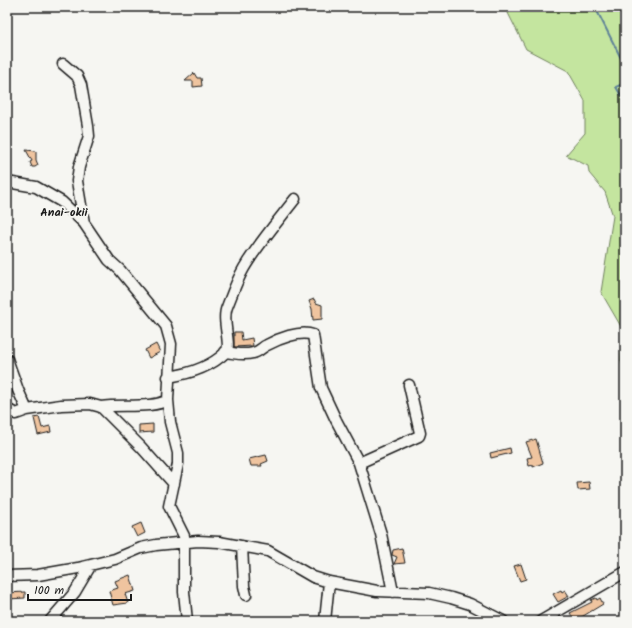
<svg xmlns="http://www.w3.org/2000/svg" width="632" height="628" font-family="Kalam,sans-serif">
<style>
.green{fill:#c4e59f;stroke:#70805e}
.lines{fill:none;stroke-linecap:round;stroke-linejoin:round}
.stream{stroke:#5f8298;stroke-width:2}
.building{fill:#efc49f;stroke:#1c1c1c}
.minor-casing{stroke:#1c1c1c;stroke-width:13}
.minor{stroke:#f6f6f2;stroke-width:10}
.labels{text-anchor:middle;stroke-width:4;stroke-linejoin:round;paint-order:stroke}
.quarter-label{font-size:12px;font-weight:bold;fill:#1c1c1c;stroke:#f6f6f2}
</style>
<rect width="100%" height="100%" fill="#f6f6f2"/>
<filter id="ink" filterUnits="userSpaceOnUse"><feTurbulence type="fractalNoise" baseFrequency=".025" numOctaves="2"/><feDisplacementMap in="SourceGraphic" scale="8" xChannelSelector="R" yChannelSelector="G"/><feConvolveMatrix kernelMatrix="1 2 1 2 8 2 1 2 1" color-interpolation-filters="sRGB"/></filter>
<g filter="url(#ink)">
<!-- green -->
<path class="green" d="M512,7H625V374L621,360L623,330L601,292L613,216L605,192L589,173L588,166L566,155L585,133V101L568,71L526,49L508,13Z"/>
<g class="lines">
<!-- stream -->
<path class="stream" d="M595,7L625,66
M625,83L616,87L625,102"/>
</g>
<!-- building -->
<path class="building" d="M194,73L197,78H201L202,86L193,87V81H185Z
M26,150L36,151V160L38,165L35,167H32L30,162L32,161Z
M314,299L316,303L322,305V319L313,320L312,309L309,301Z
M234,332H241L242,340L252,338L253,346L234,347Z
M156,344L160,352L149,358L145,350Z
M39,417L42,428L50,426L51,432L38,435L34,418Z
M153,424V432L139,433V425Z
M536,439L543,463L533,467V465L529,466L527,458L532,457L526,442Z
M510,448L511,453L491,458L490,453Z
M266,455L268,461L261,464L262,466H251L249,459Z
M589,482L590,489L578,490L577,483Z
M141,523L145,533L137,537L132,527Z
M402,548L405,563L394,564L397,557L392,555L393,550Z
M521,564L526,579L520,581L514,566Z
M130,575L135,591L125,594L128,603L113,605L109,591L118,588L115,581Z
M561,590L562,592L565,590L569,596L558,602L553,594Z
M25,592V598L8,599L7,593Z
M596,598L597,600L600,598L603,604L575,621L570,613L592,602L591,600Z"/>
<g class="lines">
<defs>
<path id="minor" d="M63,64L77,76L81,85L88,126L89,136L79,167L77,181L84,223
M7,182L36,187L62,202L84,223L109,260L120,270L166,326L171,344L168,400L170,422L178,453V464L169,506L184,536V592L187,621
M225,352C236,353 242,356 253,353C259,352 262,347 267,345C278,339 300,330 313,335L321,388L336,420L359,463L381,534L393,592
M7,359L18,390L27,410
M168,377C188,374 211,367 226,352C232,345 221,320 227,307C232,294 237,280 244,268C258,244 278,221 295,199
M101,407C121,404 152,409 168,400
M7,409L16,414L27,410L61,405L90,404L101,407L141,447L174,484
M359,463L419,436L420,433L409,385
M242,546L244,586L246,595
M7,576L38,575L78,568L115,559L141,548L156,545L198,541L219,542L268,551L313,577L329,582L377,591L429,593L451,598L470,604L503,621
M50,621L75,592L91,565
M325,621L329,582
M541,621L625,572"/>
</defs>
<!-- minor casing -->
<use href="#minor" class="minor-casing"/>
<!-- minor -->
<use href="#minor" class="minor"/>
</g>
</g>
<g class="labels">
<!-- quarter labels -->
<g class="quarter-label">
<text x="64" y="216">Anai-okii</text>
</g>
</g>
<!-- margin -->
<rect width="632" height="628" fill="none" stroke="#f6f6f2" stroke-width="24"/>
<rect x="12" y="12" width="608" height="604" fill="none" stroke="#1c1c1c" stroke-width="1.5" filter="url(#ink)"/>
<!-- scale -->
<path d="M28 594v6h103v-6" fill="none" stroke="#1c1c1c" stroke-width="2"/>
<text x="34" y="594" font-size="12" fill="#1c1c1c" stroke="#f6f6f2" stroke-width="3" paint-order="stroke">100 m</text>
</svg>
